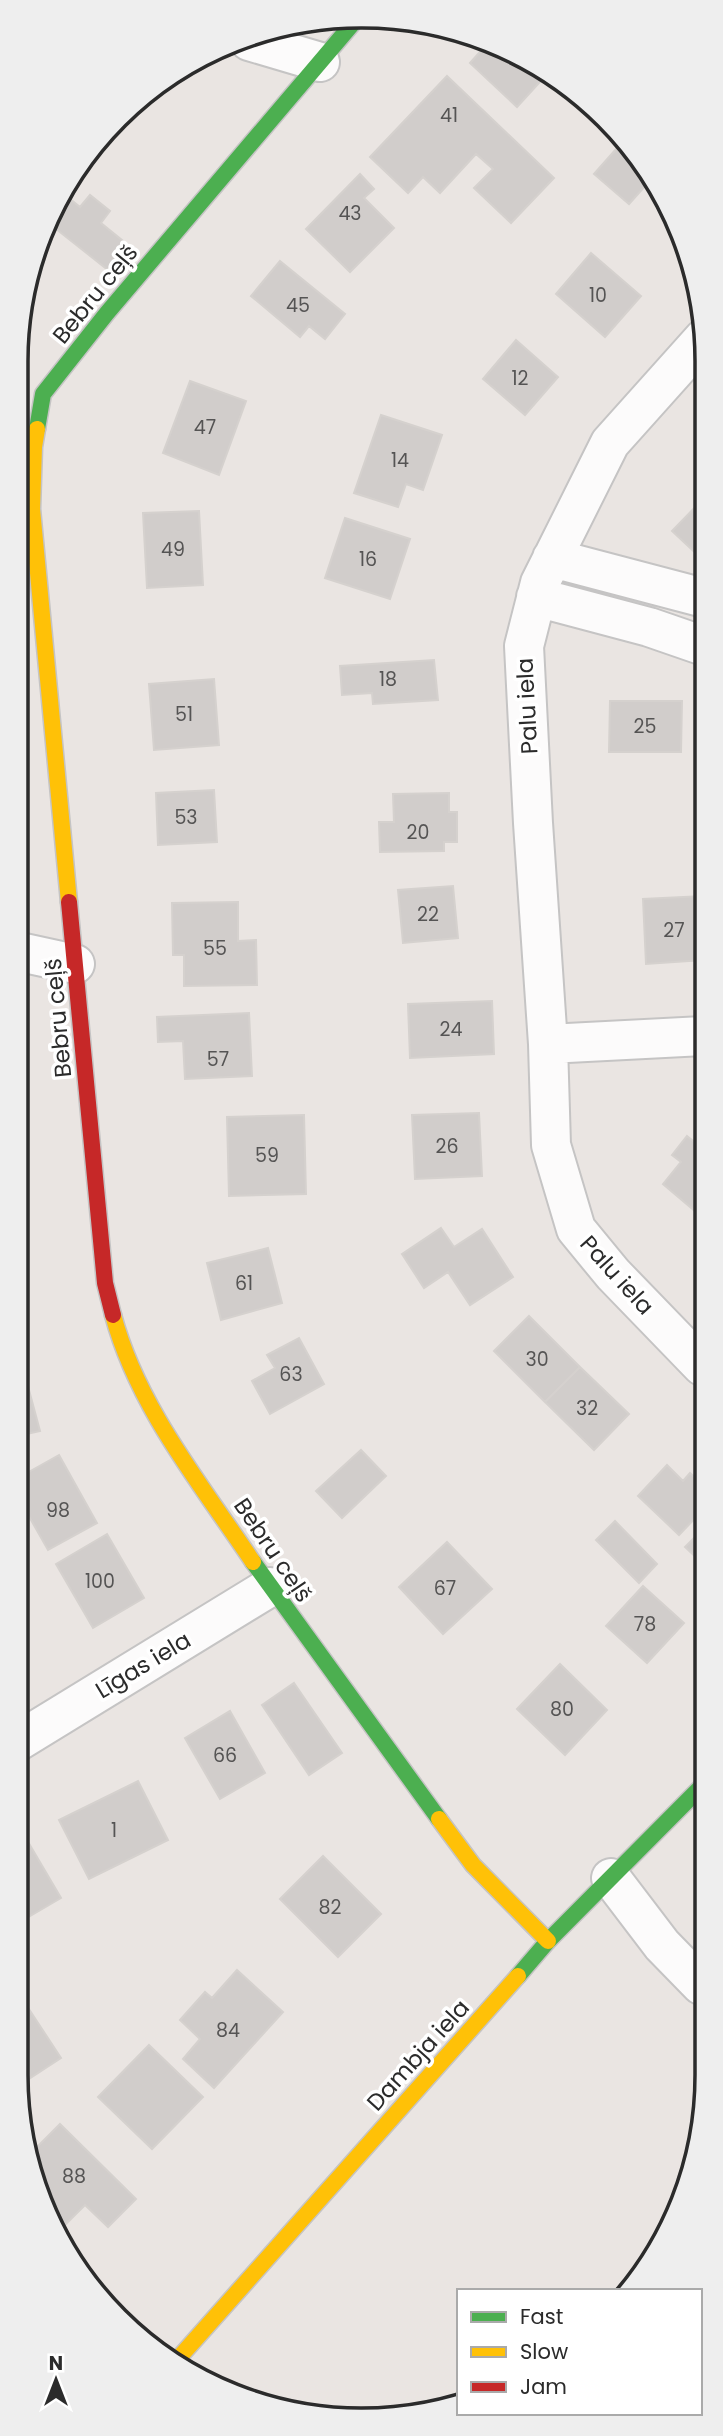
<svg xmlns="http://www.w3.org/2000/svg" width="723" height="2436" font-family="Poppins,sans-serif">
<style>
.building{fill:#d1cdcb;stroke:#d5d1ce;stroke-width:2}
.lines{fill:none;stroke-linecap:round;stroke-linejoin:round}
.street-casing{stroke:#c5c4c4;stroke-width:42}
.fast-casing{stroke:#c5c4c4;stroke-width:19}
.slow-casing{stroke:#c5c4c4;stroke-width:19}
.jam-casing{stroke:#c5c4c4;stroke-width:19}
.street{stroke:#fcfbfb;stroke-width:38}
.fast{stroke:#4caf50;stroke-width:16}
.slow{stroke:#ffc107;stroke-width:16}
.jam{stroke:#c62828;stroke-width:16}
.labels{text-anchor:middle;stroke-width:7;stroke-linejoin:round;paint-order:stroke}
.number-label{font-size:19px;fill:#555454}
.street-label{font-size:23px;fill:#2b2b2b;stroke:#fff}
.rim{fill:none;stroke:#2b2b2b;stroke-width:3.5}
</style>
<rect width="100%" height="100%" fill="#eae5e2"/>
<!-- building -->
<path class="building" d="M487,44L535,62L548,73L517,107L470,63Z
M447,76L554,178L511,223L474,188L493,169L476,154L440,193L423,177L408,193L370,157Z
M625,139L662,199L646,185L629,204L594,174Z
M360,174L374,189L364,198L394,228L350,272L306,229Z
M64,194L80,207L90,195L110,211L101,223L128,245L108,270L51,225Z
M591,253L641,296L605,337L556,294Z
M280,261L345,314L325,339L309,326L300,337L251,296Z
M516,340L558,377L525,415L483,379Z
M190,381L246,401L219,475L163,453Z
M381,415L442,435L423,490L406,484L398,507L354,493Z
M704,498V557L702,559L672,531Z
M199,511L203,585L147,588L143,513Z
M345,518L410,539L390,599L325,578Z
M434,660L438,700L373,704L372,693L342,695L340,666Z
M214,679L219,745L154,750L149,684Z
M610,701H682L681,752H609Z
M214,790L217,842L158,845L156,793Z
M449,793V812H457V842H444V851L380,852L379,822H394L393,794Z
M453,886L458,938L403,943L398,890Z
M703,896V960L646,964L643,899Z
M238,902V941L256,940L257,985L184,986V955H173L172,903Z
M492,1001L494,1054L410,1058L408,1004Z
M249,1013L252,1076L185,1079L183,1041L158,1042L157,1017Z
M479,1113L482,1176L415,1179L412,1115Z
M304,1115L306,1194L229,1196L227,1117Z
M687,1136L703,1149L702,1217L663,1184L681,1162L672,1155Z
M441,1228L454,1247L482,1229L513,1277L470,1305L448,1272L424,1288L402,1254Z
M268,1248L282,1303L221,1320L207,1263Z
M529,1316L580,1367L545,1402L494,1351Z
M299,1338L324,1384L270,1414L252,1381L275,1368L267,1355Z
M18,1349L40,1431L18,1436Z
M580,1367L629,1414L594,1450L545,1402Z
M361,1450L386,1476L342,1518L316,1491Z
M59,1455L97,1523L48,1550L18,1497V1478Z
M667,1465L683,1481L690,1473L702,1484V1511L679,1535L638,1496Z
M615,1521L657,1564L639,1583L596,1540Z
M702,1530V1563L685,1547Z
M107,1534L144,1598L93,1628L56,1564Z
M447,1542L492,1589L443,1634L399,1587Z
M643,1586L684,1623L647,1663L606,1626Z
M560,1664L607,1710L565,1755L517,1709Z
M294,1683L342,1753L309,1775L262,1705Z
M230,1711L265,1773L220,1799L185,1738Z
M138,1781L168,1840L89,1879L59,1820Z
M24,1835L61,1898L20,1922L16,1915L17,1839Z
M323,1856L381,1914L338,1957L280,1899Z
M237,1970L283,2012L214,2088L183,2059L200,2039L180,2020L205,1992L212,1998Z
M21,1997L61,2058L18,2086L16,2074V2001Z
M149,2045L203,2097L152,2149L98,2097Z
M60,2124L136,2199L108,2227L85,2205L59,2231L42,2206L31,2153Z"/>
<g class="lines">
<defs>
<path id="street" d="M249,41L320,62
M552,558L704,598
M536,597L649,627L704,646
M20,952L75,964
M548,1044L703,1036
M702,1366L613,1274L576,1229L551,1145L548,1044L533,823L524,646L540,583L610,443L704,338
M17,1742L270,1587
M611,1878L662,1945L701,1985"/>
<path id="fast" d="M37,429L43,394L107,313L354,22
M253,1562L439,1819
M518,1976L548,1941L701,1787"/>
<path id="slow" d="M37,429L34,447L32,509L69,902
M113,1315C138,1408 201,1484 253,1562
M439,1819L473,1865L548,1941
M177,2360L518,1976"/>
<path id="jam" d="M69,902L105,1283L113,1315"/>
</defs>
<!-- street casing -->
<use href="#street" class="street-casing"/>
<!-- fast casing -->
<use href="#fast" class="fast-casing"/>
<!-- slow casing -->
<use href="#slow" class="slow-casing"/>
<!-- jam casing -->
<use href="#jam" class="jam-casing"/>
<!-- street -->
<use href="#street" class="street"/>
<!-- fast -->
<use href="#fast" class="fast"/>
<!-- slow -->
<use href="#slow" class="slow"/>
<!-- jam -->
<use href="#jam" class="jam"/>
</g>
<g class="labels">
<!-- number labels -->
<g class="number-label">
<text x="449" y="122">41</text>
<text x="350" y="220">43</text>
<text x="598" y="302">10</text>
<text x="298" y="312">45</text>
<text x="520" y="385">12</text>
<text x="205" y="434">47</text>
<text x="400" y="467">14</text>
<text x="173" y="556">49</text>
<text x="368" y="566">16</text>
<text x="388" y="686">18</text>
<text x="184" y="721">51</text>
<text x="645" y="733">25</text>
<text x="186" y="824">53</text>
<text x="418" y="839">20</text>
<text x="428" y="921">22</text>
<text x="674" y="937">27</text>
<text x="215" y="955">55</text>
<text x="451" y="1036">24</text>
<text x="218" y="1066">57</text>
<text x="447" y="1153">26</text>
<text x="267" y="1162">59</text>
<text x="244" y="1290">61</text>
<text x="537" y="1366">30</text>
<text x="291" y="1381">63</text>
<text x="587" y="1415">32</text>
<text x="58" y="1517">98</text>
<text x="100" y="1588">100</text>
<text x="445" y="1595">67</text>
<text x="645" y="1631">78</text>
<text x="562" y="1716">80</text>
<text x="225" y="1762">66</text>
<text x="114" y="1837">1</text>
<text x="330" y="1914">82</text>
<text x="228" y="2037">84</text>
<text x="74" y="2183">88</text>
</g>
<!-- street labels -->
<g class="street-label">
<text transform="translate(95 294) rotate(-51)" y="8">Bebru ceļš</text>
<text transform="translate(527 706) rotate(-93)" y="8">Palu iela</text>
<text transform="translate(58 1018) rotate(-95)" y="8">Bebru ceļš</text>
<text transform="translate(617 1275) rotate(48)" y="8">Palu iela</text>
<text transform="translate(273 1550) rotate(56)" y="8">Bebru ceļš</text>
<text transform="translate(143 1665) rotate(-31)" y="8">Līgas iela</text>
<text transform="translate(418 2055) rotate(-48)" y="8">Dambja iela</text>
</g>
</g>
<!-- crop -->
<path d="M0 0H723V2436H0ZM361 28H362A333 333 0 0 1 695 361V2075A333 333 0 0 1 362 2408H361A333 333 0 0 1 28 2075V361A333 333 0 0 1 361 28Z" fill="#eee" fill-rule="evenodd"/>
<path class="rim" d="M361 28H362A333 333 0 0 1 695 361V2075A333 333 0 0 1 362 2408H361A333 333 0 0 1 28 2075V361A333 333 0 0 1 361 28Z"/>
<!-- legend -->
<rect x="457" y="2289" width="245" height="126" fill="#ffffff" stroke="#aaaaaa" stroke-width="2"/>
<rect x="471" y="2312" width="35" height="10" fill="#4caf50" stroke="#aaaaaa" stroke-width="2"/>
<text x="520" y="2324" font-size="21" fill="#2b2b2b">Fast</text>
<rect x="471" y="2347" width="35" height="10" fill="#ffc107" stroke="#aaaaaa" stroke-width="2"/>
<text x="520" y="2359" font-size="21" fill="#2b2b2b">Slow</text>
<rect x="471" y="2382" width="35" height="10" fill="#c62828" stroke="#aaaaaa" stroke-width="2"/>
<text x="520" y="2394" font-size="21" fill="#2b2b2b">Jam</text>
<!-- north arrow -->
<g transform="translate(56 2380)" stroke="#ffffff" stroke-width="5" paint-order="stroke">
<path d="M0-5L12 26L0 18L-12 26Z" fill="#2b2b2b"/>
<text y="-10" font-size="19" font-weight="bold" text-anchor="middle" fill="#2b2b2b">N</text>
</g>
</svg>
